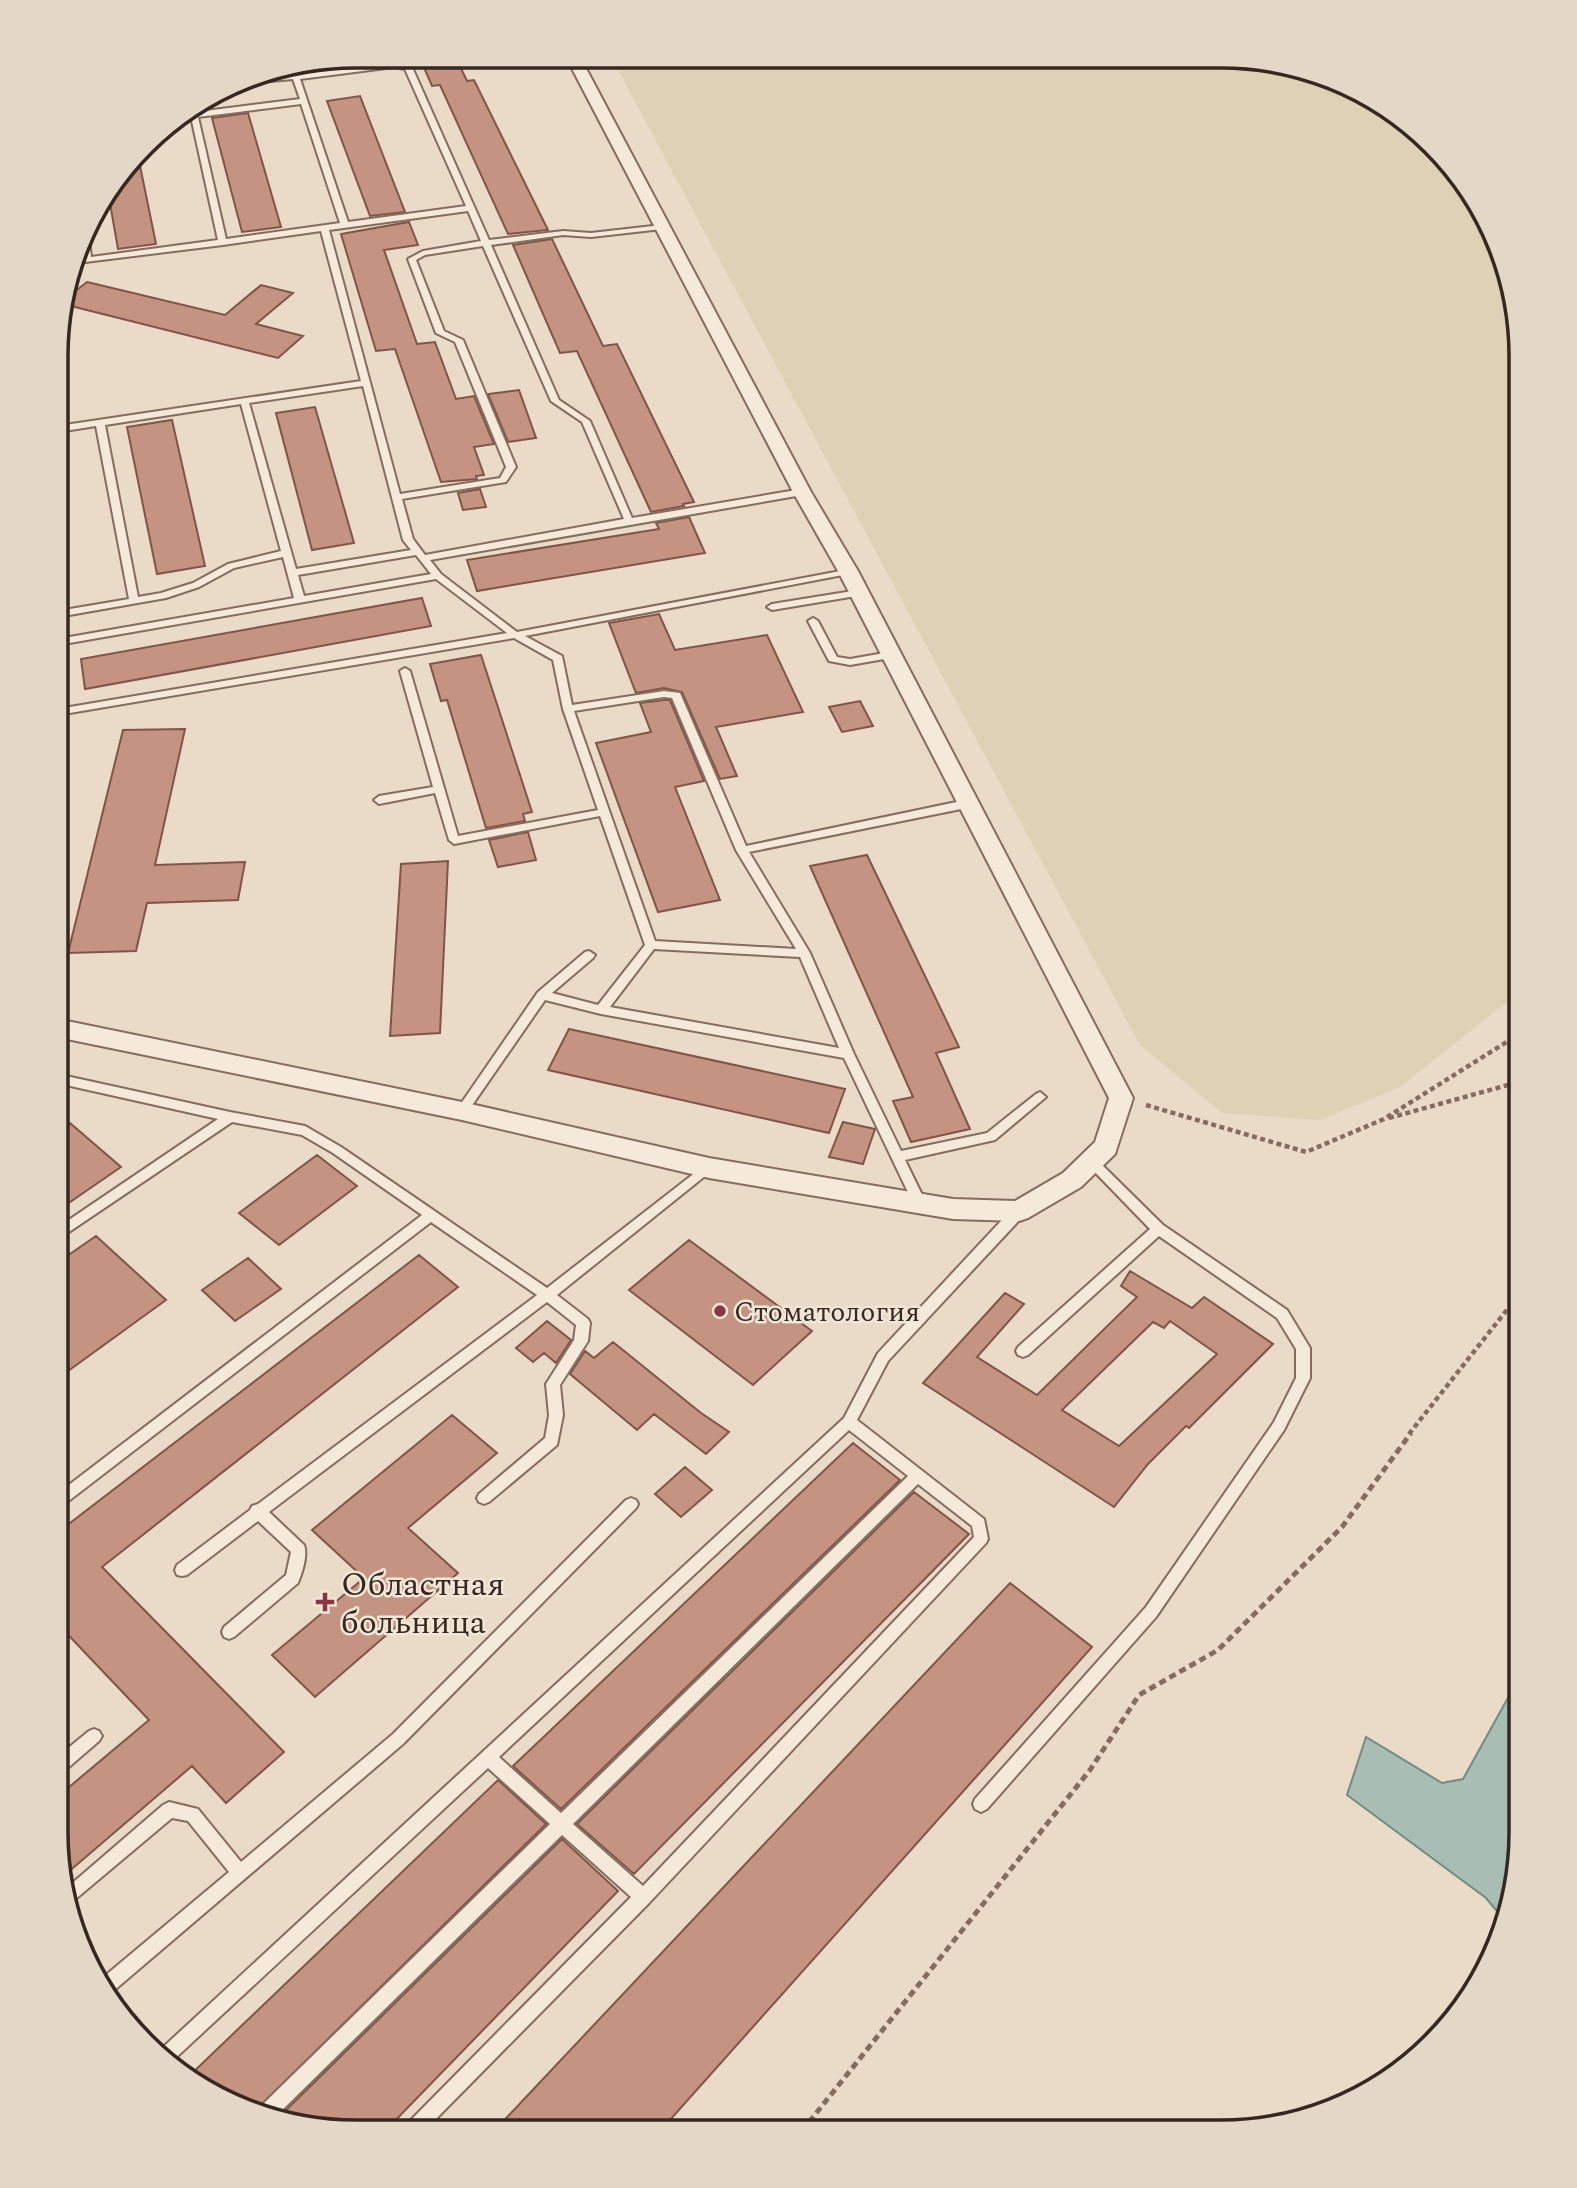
<svg xmlns="http://www.w3.org/2000/svg" width="1577" height="2188" font-family="Spectral,serif">
<style>
.farmland{fill:#ded1b6}
.water{fill:#a8beb4;stroke:#708c80;stroke-width:2}
.building{fill:#c49382;stroke:#805547;stroke-width:2;fill-rule:evenodd}
.lines{fill:none;stroke-linecap:round;stroke-linejoin:round}
.service-casing{stroke:#846c5f;stroke-width:4}
.minor-casing{stroke:#846c5f;stroke-width:4}
.path-far1{stroke:#846c5f;stroke-width:4.5;stroke-dasharray:5 3.5;stroke-linecap:butt}
.path{stroke:#846c5f;stroke-width:5;stroke-dasharray:7 4.5;stroke-linecap:butt}
.service{fill:#f5e9da;fill-rule:evenodd}
.minor{fill:#f5e9da;fill-rule:evenodd}
.poi-dot{fill:#8c3544;stroke:#f2e6d7;stroke-width:2.5}
.labels{text-anchor:middle;stroke-width:5;stroke-linejoin:round;paint-order:stroke}
.poi-label{font-size:28px;fill:#362821;stroke:#f2e6d7;text-anchor:start}
.near-poi-label{font-size:33px;fill:#362821;stroke:#f2e6d7;text-anchor:start}
.rim{fill:none;stroke:#362821;stroke-width:3.5}
</style>
<rect width="100%" height="100%" fill="#eadac8"/>
<!-- farmland -->
<path class="farmland" d="M611,57L1260,59L1335,79L1403,118L1490,224L1521,356V991L1400,1087L1320,1120L1222,1113L1140,1045Z"/>
<!-- water -->
<path class="water" d="M1520,1676V1852L1506,1922L1486,1898L1347,1795L1366,1737L1442,1783L1463,1779Z"/>
<!-- building -->
<path class="building" d="M419,56H455L467,81L474,80L548,230L508,234L440,85L432,86Z
M360,96L405,212L370,216L327,101Z
M248,113L281,227L242,232L212,118Z
M138,156L156,244L118,249L108,192Z
M409,222L418,245L384,250L417,344L435,342L456,399L474,396L494,444L474,447L484,475L476,476L477,479L441,482L395,349L376,351L341,234Z
M552,239L603,346L617,344L694,502L683,504L684,506L651,512L577,351L560,353L513,245Z
M87,282L225,315L261,285L293,293L256,324L303,336L278,358L63,304L65,299Z
M519,390L536,438L508,442L488,394Z
M315,407L354,543L312,550L276,413Z
M172,420L205,566L157,574L127,427Z
M480,489L486,507L463,510L458,493Z
M689,517L705,553L477,591L467,560L659,529L656,523Z
M422,598L431,626L85,689L81,659Z
M659,614L675,650L767,635L803,712L716,727L737,776L720,779L682,692L664,688L636,693L609,623Z
M481,655L532,812L523,814L525,821L486,828L447,700L441,701L430,664Z
M664,700H670L704,781L675,787L720,900L658,912L596,743L651,732L640,703Z
M860,701L873,726L842,732L829,707Z
M185,729L155,865L245,862L238,900L147,903L136,951L68,953L123,730Z
M528,832L536,860L498,867L489,840Z
M867,855L959,1047L936,1053L970,1129L911,1142L893,1101L913,1097L810,866Z
M448,861L440,1033L390,1036L401,864Z
M569,1029L845,1089L829,1133L548,1070Z
M843,1122L875,1129L863,1164L829,1157Z
M70,1123L121,1167L57,1211V1132Z
M317,1155L357,1186L279,1245L239,1213Z
M96,1236L166,1300L57,1379V1263Z
M689,1240L812,1331L753,1385L629,1290Z
M419,1255L458,1287L102,1567L284,1752L226,1803L192,1766L66,1874L56,1832V1798L149,1720L56,1622L57,1533Z
M248,1258L281,1289L235,1321L202,1290Z
M1130,1271L1192,1308L1204,1297L1273,1344L1189,1428L1186,1426L1148,1464L1114,1507L923,1383L1005,1293L1024,1304L977,1357L1037,1395L1137,1297L1121,1286ZM1170,1321L1217,1354L1119,1446L1062,1410L1153,1322L1164,1328Z
M547,1321L571,1340L556,1363L544,1353L533,1362L516,1348Z
M613,1342L701,1413L729,1432L706,1454L654,1414L637,1430L570,1374L585,1351L594,1358Z
M452,1415L497,1453L408,1528L458,1573L315,1697L272,1655L364,1578L312,1530Z
M853,1443L900,1480L561,1809L513,1766Z
M685,1467L712,1490L681,1517L655,1494Z
M914,1492L969,1534L634,1874L577,1824Z
M1010,1583L1092,1647L661,2130H495Z
M498,1780L546,1824L254,2112L242,2109L187,2078Z
M562,1839L618,1891L386,2130L318,2129L277,2119Z"/>
<g class="lines">
<defs>
<path id="service" d="M394,63L412,67L489,240L563,231L591,233L662,225L666,227L662,229L591,237L563,235L491,245L559,400L590,421L632,518L802,489L807,492L802,495L430,560L441,574L517,632L851,569L853,571L848,574L525,636L562,656L572,705L664,691L680,693L746,846L966,800L971,804L966,808L749,852L810,953L854,1054L901,1151L987,1133L1036,1094L1040,1092L1046,1097L995,1140L905,1160L926,1203L925,1207H915L844,1058L601,1014L545,1000L466,1114H458L456,1111L458,1108L538,992L585,952L589,951L595,955L593,958L552,993L598,1005L645,945L600,816L454,844L449,840L435,793L379,804L374,800L379,796L433,787L400,671L405,668L410,671L458,836L598,810L563,709L553,660L514,638L58,715V709L507,633L436,579L58,645V639L294,598L283,557L234,568L199,587L166,598L58,617V611L129,599L96,426L58,432V426L361,381L321,231L223,245L77,263L78,259L83,258L82,248L86,237L89,239L91,257L218,240L190,112L195,109L197,112L300,99L293,79L238,84L245,80ZM394,67L405,69L466,206L348,222L300,79ZM301,104L340,223L226,239L198,117ZM468,211L481,241L423,251L408,259L436,333L455,342L506,467L500,478L400,494L329,230ZM483,246L551,401L582,422L624,519L425,555L413,539L402,499L506,482L516,467L463,340L444,331L416,260L425,255ZM363,386L403,540L411,550L296,569L249,403ZM241,404L281,551L228,564L193,583L161,593L138,597L105,425ZM416,555L431,574L304,596L298,575ZM664,697L672,698L736,850L796,949L655,941L574,711ZM654,949L800,957L839,1048L610,1007Z
M859,590L864,593L862,595L772,610L767,607L772,604Z
M813,618L818,621L837,657L850,659L890,652L895,655L890,658L850,665L829,661L808,621Z
M58,664L63,667V690L58,693Z
M57,1074L230,1112L305,1126L341,1147L547,1288L705,1165H713L715,1168L557,1295L588,1319L590,1323L588,1341L560,1385L563,1415L557,1445L489,1502L484,1504L479,1502L477,1498L479,1494L545,1438L549,1415L546,1384L574,1340L576,1325L547,1302L269,1512L304,1545C308,1555 302,1573 298,1583L234,1637L229,1639L224,1637L222,1632L224,1627L286,1575L291,1552L258,1521L187,1575L182,1576L177,1575L175,1570L177,1565L250,1510L252,1506L258,1504L537,1295L431,1222L62,1506L57,1508V1494L422,1215L333,1153L302,1135L232,1122L57,1240V1228L218,1119L57,1083Z
M1091,1156L1095,1158L1163,1225L1287,1310L1310,1348V1378L1284,1430L1156,1617L987,1809L981,1812L975,1809L973,1804L975,1799L1146,1607L1274,1422L1296,1378V1349L1277,1318L1159,1236L1028,1355L1023,1357L1018,1355L1016,1351L1018,1347L1150,1229L1087,1164L1085,1161L1087,1158Z
M1019,1206L1024,1207L1025,1211L1024,1215L888,1361L857,1420L984,1519L988,1539L986,1543L649,1903L425,2130H404L407,2124L631,1897L562,1835L274,2118L256,2113L258,2109L550,1824L488,1768L169,2064L159,2051L844,1418L878,1353L1014,1207ZM849,1430L908,1476L561,1813L499,1757ZM918,1484L972,1526L974,1537L643,1886L573,1824Z
M631,1498L636,1500L638,1504L636,1508L403,1744L111,1993L100,1980L229,1872L188,1821L172,1818L72,1902L69,1886L163,1805L169,1802L198,1809L241,1862L393,1734L626,1500Z
M94,1729L99,1731L102,1736L99,1741L62,1773L56,1775V1758L89,1731Z"/>
<path id="minor" d="M566,57H580L811,492L858,571L1133,1098L1115,1154L1081,1187L1028,1218L1019,1221L953,1219L709,1178L462,1120L57,1037V1019L462,1102L709,1158L953,1199L1015,1201L1063,1173L1095,1142L1109,1098L838,571L793,492Z"/>
</defs>
<!-- service casing -->
<use href="#service" class="service-casing"/>
<!-- minor casing -->
<use href="#minor" class="minor-casing"/>
<!-- path-far1 -->
<path class="path-far1" d="M1146,1105L1306,1152L1384,1119L1521,1033
M1389,1118L1508,1085L1521,1087
M1409,1434L1521,1292"/>
<!-- path -->
<path class="path" d="M802,2131L1090,1770L1139,1695L1218,1650L1342,1527L1411,1433"/>
<!-- service -->
<use href="#service" class="service"/>
<!-- minor -->
<use href="#minor" class="minor"/>
</g>
<!-- markers -->
<g class="poi-dot">
<circle cx="720" cy="1311" r="7"/>
<path d="M321.5 1591.5h7v7h7v7h-7v7h-7v-7h-7v-7h7z"/>
</g>
<g class="labels">
<!-- poi labels -->
<g class="poi-label">
<text x="734" y="1321">Стоматология</text>
</g>
<!-- near-poi labels -->
<g class="near-poi-label">
<text x="341" y="1595">Областная<tspan x="341" dy="38">больница</tspan></text>
</g>
</g>
<!-- crop -->
<path d="M0 0H1577V2188H0ZM356 68H1221A288 288 0 0 1 1509 356V1832A288 288 0 0 1 1221 2120H356A288 288 0 0 1 68 1832V356A288 288 0 0 1 356 68Z" fill="#e3d7c8" fill-rule="evenodd"/>
<path class="rim" d="M356 68H1221A288 288 0 0 1 1509 356V1832A288 288 0 0 1 1221 2120H356A288 288 0 0 1 68 1832V356A288 288 0 0 1 356 68Z"/>
</svg>
